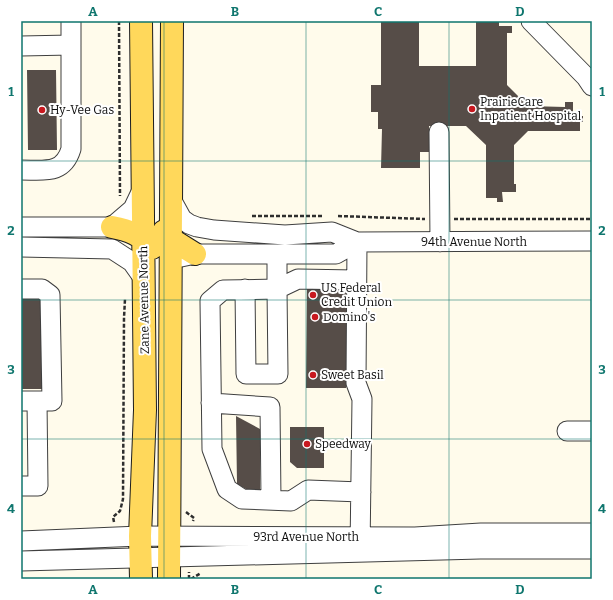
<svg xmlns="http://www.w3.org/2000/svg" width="613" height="600" font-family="Bitter,serif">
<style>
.building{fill:#564d48}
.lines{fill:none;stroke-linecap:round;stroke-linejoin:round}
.minor-casing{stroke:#3f3f3f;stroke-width:21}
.major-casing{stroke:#1d1d1d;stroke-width:24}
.path{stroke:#2e2e2e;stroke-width:2.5;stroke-dasharray:4 2;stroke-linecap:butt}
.minor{stroke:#fff;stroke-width:19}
.major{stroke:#ffd85b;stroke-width:22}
.grid{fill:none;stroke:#0f766e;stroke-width:1;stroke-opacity:0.55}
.poi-dot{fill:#c8181f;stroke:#fff;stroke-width:1.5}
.labels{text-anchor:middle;stroke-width:4;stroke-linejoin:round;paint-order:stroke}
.poi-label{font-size:12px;fill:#0c0c0c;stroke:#fff;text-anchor:start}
.street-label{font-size:12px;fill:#0c0c0c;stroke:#fff}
.neatline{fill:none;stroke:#0f766e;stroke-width:1.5}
.grid-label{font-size:13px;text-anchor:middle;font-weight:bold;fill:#0f766e}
</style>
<rect width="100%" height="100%" fill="#fffbeb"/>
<!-- building -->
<path class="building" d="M407,21L419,22V66H476V21H499V26H512V33H507V85L528,106L565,107V102H573V116H583V122H580V131H528L514,145V184H516V192H502L503,202H497V198H486V145L466,126H429V152H420V168H381L382,129H378V112H371V85H381V22Z
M27,70H56L57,150H28Z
M307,287H347L346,388H306Z
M21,298H44L43,389H21Z
M236,416L260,429V497L237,484Z
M290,427H324V468H297L290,462Z"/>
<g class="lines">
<defs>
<path id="minor" d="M531,21L586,77L592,86
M21,46L71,45
M439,132L440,242
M21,170C44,170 63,175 71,149V21
M171,199L182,219L189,224L197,227L214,230L285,235L332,232L357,242L592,241
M21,227H112L133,209L143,188
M357,242L356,383L362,399L360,550
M21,247L112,249L132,262L144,279
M277,255V289L223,290L210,301L212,449L227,489L242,499L291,501L308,490L361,492
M181,257L195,254H336L357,242
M21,289H42L50,295L52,401H21
M245,289L246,374H278L277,289L298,279L355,280
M211,403L270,407L271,500
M567,431H592
M21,486H38L37,401
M21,541L140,536L415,537L481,533H592
M21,561L480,549H592"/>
<path id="major" d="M141,21L145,410L140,536L141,579
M112,227C129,230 141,235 152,248
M164,231L171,239L195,254
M169,579L172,21"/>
</defs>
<!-- minor casing -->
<use href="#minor" class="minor-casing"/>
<!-- major casing -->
<use href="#major" class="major-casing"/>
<!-- path -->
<path class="path" d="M119,21L120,196
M252,216H323
M338,216L425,219
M454,219H592
M186,512L194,518L193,521
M114,522L113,517L120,511L123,499L124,318L125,299
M189,579V572
M191,579L201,573"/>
<!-- minor -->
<use href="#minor" class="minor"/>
<!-- major -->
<use href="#major" class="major"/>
</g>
<!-- grid -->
<path class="grid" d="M164,21V579M306,21V579M449,21V579M21,161H592M21,300H592M21,439H592"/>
<!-- markers -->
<g class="poi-dot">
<circle cx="472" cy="109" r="4"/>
<circle cx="42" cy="110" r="4"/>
<circle cx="313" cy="295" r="4"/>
<circle cx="315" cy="317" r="4"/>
<circle cx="313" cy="375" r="4"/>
<circle cx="307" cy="444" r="4"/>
</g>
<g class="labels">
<!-- poi labels -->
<g class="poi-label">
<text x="480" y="106">PrairieCare<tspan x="480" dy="14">Inpatient Hospital</tspan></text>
<text x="50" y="114">Hy-Vee Gas</text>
<text x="321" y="292">US Federal<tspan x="321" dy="14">Credit Union</tspan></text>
<text x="323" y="321">Domino's</text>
<text x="321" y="379">Sweet Basil</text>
<text x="315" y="448">Speedway</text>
</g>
<!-- street labels -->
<g class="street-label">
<text x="474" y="246">94th Avenue North</text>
<text transform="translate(144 300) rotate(-91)" y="4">Zane Avenue North</text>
<text x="306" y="541">93rd Avenue North</text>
</g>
</g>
<!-- border -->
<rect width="613" height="600" fill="none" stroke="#ffffff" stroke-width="44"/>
<rect x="22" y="22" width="569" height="556" class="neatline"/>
<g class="grid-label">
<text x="93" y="16">A</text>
<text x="235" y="16">B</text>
<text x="378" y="16">C</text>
<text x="520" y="16">D</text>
<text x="11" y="96">1</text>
<text x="602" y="96">1</text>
<text x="11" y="235">2</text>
<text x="602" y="235">2</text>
<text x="11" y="374">3</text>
<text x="602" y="374">3</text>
<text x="11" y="513">4</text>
<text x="602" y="513">4</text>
<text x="93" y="594">A</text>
<text x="235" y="594">B</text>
<text x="378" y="594">C</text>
<text x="520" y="594">D</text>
</g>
</svg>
